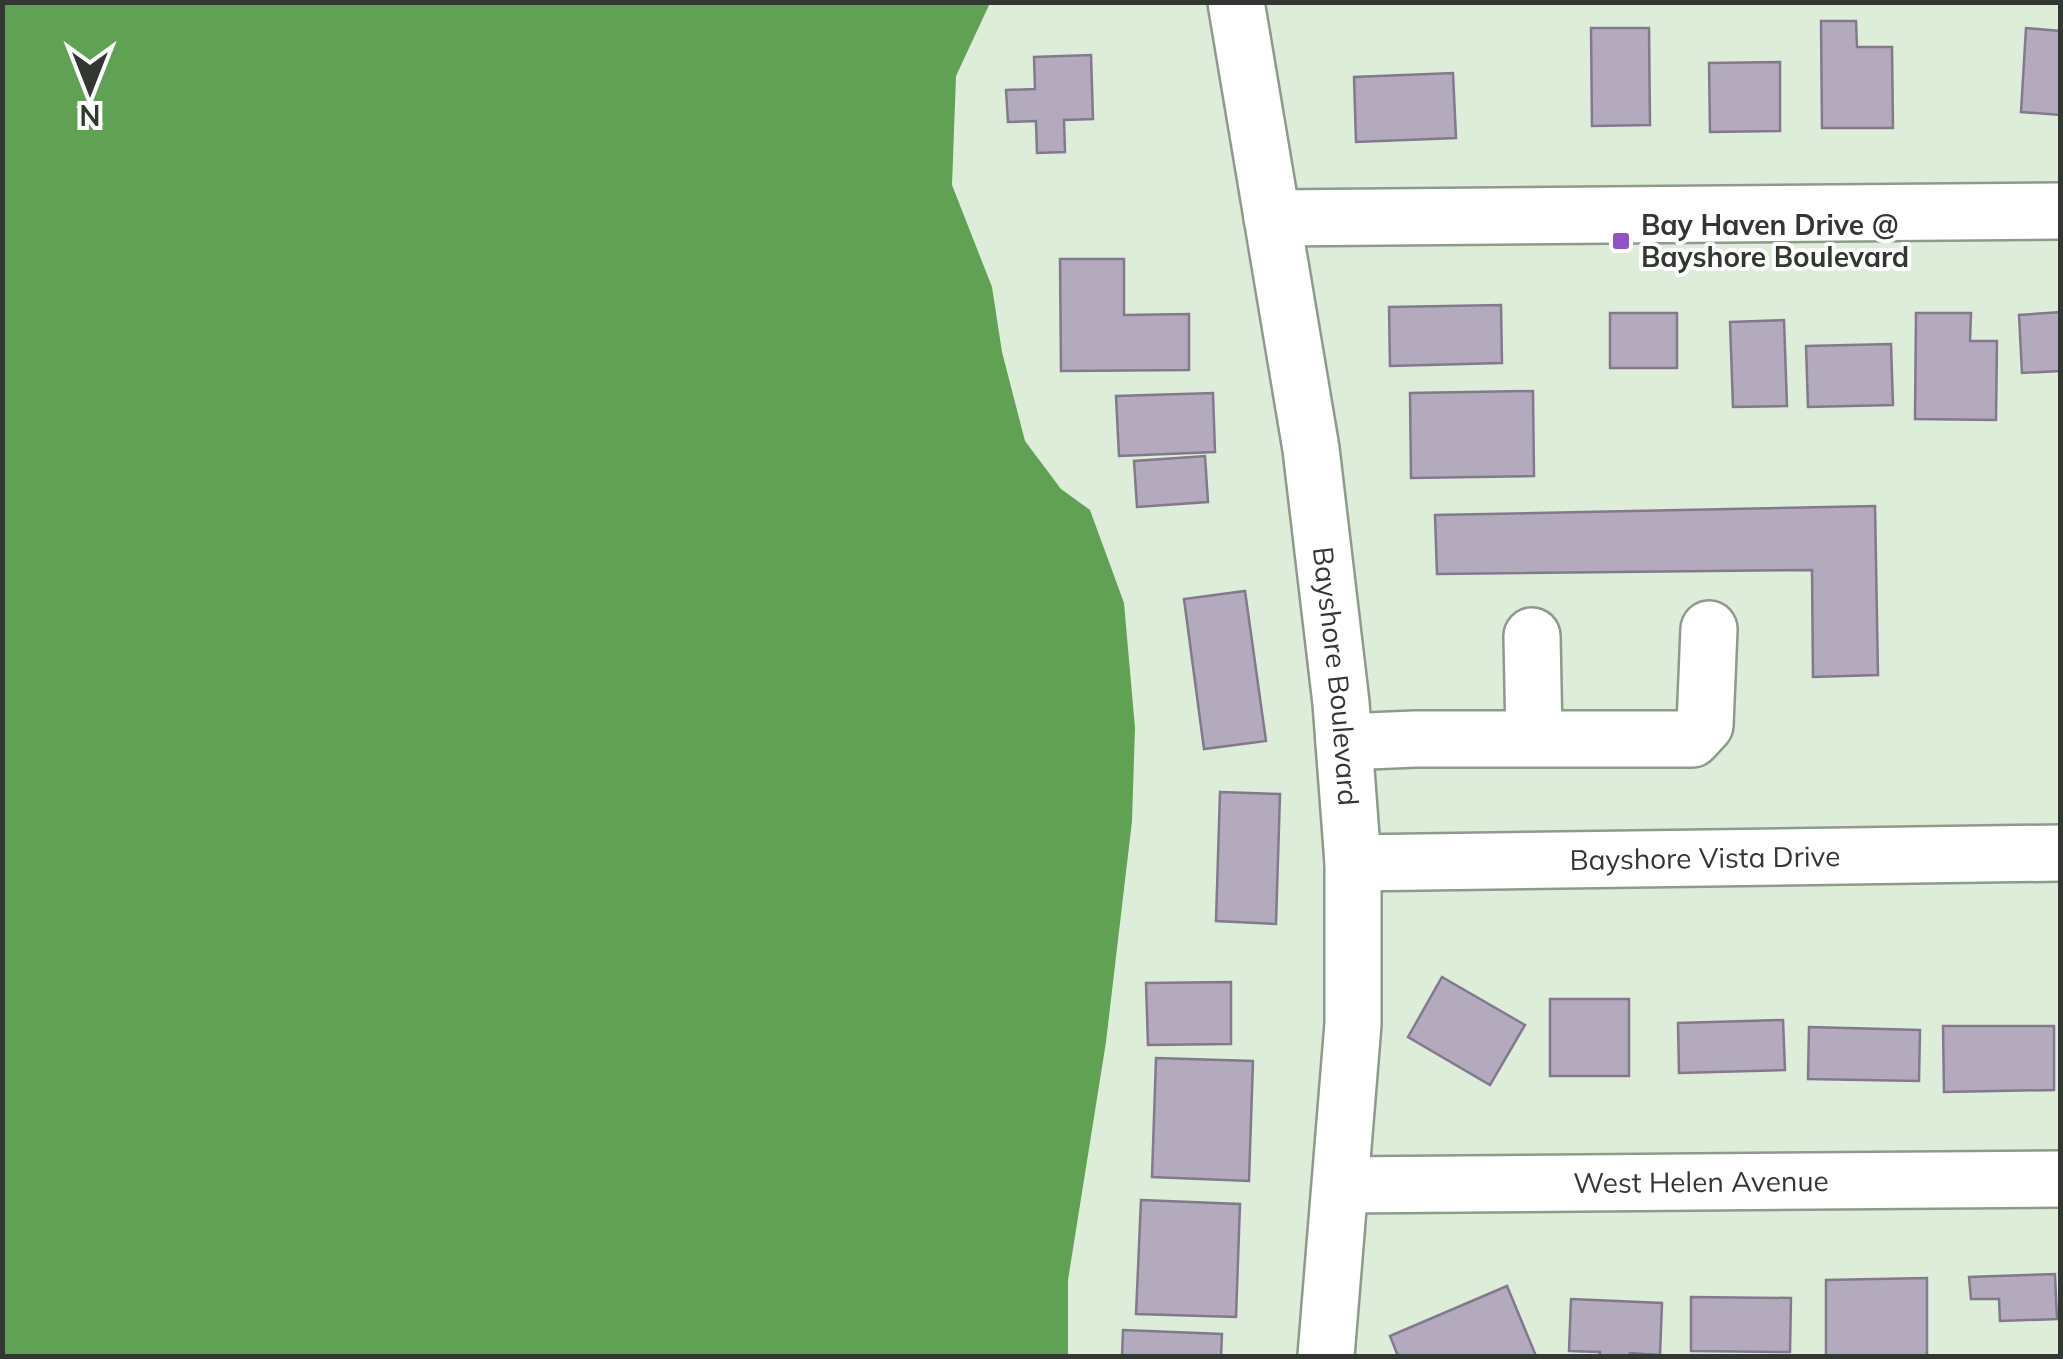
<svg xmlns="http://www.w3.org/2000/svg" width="2063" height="1359" font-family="Mulish,sans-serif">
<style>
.water{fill:#60a153}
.building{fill:#b3aabe;stroke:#82798d;stroke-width:2.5}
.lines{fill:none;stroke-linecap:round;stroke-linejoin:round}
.minor-casing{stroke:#8c9b8a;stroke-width:60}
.minor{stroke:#fff;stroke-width:55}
.poi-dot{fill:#9253c9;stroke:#fff;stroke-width:4}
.labels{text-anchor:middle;stroke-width:8;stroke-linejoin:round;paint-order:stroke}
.poi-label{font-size:28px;font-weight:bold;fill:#323831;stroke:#fff;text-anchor:start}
.street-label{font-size:28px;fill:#323831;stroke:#fff}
</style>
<rect width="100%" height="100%" fill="#ddedda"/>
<!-- water -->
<path class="water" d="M3,2L990,3L956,76L952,185L992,287L1002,352L1025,441L1061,489L1090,510L1124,603L1135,728L1132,821L1106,1042L1068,1280V1356H3Z"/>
<!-- building -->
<path class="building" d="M1821,21H1856L1857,47H1892L1893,128H1822Z
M1591,28H1649L1650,125L1592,126Z
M2026,28L2060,31V115L2021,112Z
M1091,55L1093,119L1064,120L1065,152L1037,153L1036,121L1008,122L1006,90L1035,89L1034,57Z
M1780,62V131L1710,132L1709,63Z
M1453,73L1456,138L1356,142L1354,77Z
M1060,259H1124V315L1189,314V370L1061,371Z
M1501,305L1502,363L1390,366L1389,307Z
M2060,312V371L2022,373L2019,315Z
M1610,313H1677V368H1610Z
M1916,313H1971L1970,341H1997L1996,420L1915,419Z
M1784,320L1787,406L1733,407L1730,322Z
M1891,344L1893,405L1808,407L1806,346Z
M1533,391L1534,476L1411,478L1410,393Z
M1213,393L1215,452L1119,456L1116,396Z
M1205,456L1208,502L1137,507L1134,461Z
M1875,506L1878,675L1813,677L1812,570L1437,574L1435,515Z
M1245,591L1266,741L1204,749L1184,599Z
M1220,792L1280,794L1276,924L1216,921Z
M1442,977L1525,1025L1490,1085L1408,1037Z
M1231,982V1044L1148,1045L1146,983Z
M1550,999H1629V1076H1550Z
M1783,1020L1785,1070L1679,1073L1678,1023Z
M1943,1026H2054V1090L1944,1092Z
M1809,1027L1920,1030L1919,1081L1808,1079Z
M1156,1058L1253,1061L1249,1181L1152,1177Z
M1141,1200L1240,1204L1236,1317L1136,1314Z
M2055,1274L2057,1319L2000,1321L1999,1299H1971L1969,1277Z
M1927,1278V1356H1826V1280Z
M1507,1286L1536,1356H1398L1390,1336Z
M1691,1297L1791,1298L1790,1352L1691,1351Z
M1571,1299L1662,1303L1660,1355L1630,1353V1356H1599L1600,1352L1569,1351Z
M1123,1330L1222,1334L1221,1356H1122Z"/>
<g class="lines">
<defs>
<g id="minor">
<path id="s1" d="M1236,2L1311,449L1341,703L1353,863V1024L1326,1356"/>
<path d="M1272,218L2060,211"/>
<path d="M1532,636L1534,737"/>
<path d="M1344,742L1415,739H1692L1705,725L1709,629"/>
<path id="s2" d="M1353,863L2060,853"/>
<path id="s3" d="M1341,1185L2060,1179"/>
</g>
</defs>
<!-- minor casing -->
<use href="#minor" class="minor-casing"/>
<!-- minor -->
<use href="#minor" class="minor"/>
</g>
<!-- markers -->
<rect class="poi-dot" x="1611" y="231" width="20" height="20" rx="5"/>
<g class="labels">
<!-- poi labels -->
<g class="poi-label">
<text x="1641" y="235">Bay Haven Drive @<tspan x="1641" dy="32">Bayshore Boulevard</tspan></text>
</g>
<!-- street labels -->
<g class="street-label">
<text dy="10" stroke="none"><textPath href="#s1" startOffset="682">Bayshore Boulevard</textPath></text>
<text dy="10" stroke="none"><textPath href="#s2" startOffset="352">Bayshore Vista Drive</textPath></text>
<text dy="10" stroke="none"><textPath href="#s3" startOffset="360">West Helen Avenue</textPath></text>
</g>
</g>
<!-- border -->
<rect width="2063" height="1359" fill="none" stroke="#323831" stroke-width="10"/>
<!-- north arrow -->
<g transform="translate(90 90) rotate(180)" stroke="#ffffff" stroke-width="8" paint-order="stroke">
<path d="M0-8L18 38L0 25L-18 38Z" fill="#323831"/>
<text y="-15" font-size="28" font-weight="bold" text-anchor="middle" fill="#323831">N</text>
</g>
</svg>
